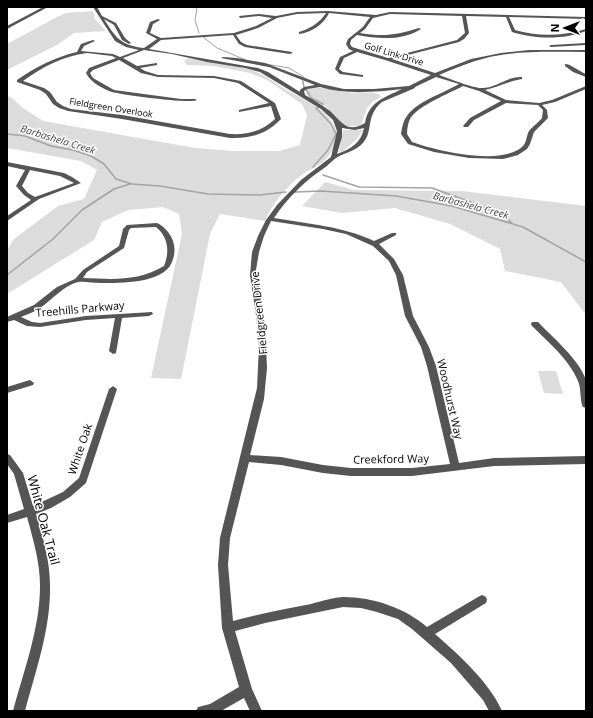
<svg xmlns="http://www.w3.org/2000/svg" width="593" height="718" font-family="'Open Sans',sans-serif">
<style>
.green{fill:#dcdcdc}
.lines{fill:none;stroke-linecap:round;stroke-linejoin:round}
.stream-far1{stroke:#a3a3a3;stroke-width:1}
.stream{stroke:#a3a3a3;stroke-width:1.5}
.minor{fill:#555;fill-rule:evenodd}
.labels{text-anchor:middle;stroke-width:3;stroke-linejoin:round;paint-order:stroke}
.far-street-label{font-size:9px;fill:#000;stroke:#fff}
.far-water-label{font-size:10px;font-style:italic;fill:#444;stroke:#fff}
.street-label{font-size:11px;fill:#000;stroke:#fff}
.near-street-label{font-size:13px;fill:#000;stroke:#fff}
</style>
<rect width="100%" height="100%" fill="#fff"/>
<!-- green -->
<path class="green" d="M93,11L95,19L106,31L74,33L57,45L7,70V44L57,17L66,13Z
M188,58C209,63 231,64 251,70C264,74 274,82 285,89C305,101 331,109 337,133C335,140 334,148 330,154C324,164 312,168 303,174C286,186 273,203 265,221L220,214L210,234L181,379L151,378L182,234L179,214L163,207L128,210L102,222L94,240L7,294V250L14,239L58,206L84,199L97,170L81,161L7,148V96L12,98L23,108L43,121L195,148L234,151H279L300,145L307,115L302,104L267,80L250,73L213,66L187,65L184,61Z
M308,88C324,86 342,93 359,93C366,93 373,91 380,95L381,97L372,102L367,108L361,125L358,126H347L341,123L326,107L307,95L305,90Z
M343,130H363L357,139L342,152L339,151Z
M325,182L354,190L462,191L586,206V315L561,282L505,271L500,249L450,224L395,208L342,213L302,206Z
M538,371H556L563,394L544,393Z"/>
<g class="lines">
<!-- stream-far1 -->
<path class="stream-far1" d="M195,7L197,9L195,20L199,33
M202,36L217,48L246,60
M266,64L289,68L304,77V79
M303,80V83"/>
<!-- stream -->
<path class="stream" d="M303,82L304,87
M306,89L311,98L323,104L322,105
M7,134L25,136L51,146L73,150L91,156L104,164L116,179L132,184L160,186L208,194L260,195L286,192
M313,167L328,150L336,134L331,124L316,108L319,107
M323,175L359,187L432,188L487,208L500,214L512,223
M295,192L321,191L396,196L452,206L523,227L586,262
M7,275L53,239L82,210L114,189L130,184"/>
<!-- minor -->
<path class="minor" d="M43,7H48L7,29V26Z
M93,7H97L102,16L116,23L125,38L131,43L129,44L122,40L114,25L104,19C116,38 120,45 144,48L157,39L146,33L150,22L158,19L160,20L153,24L150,33L161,38L234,33L256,26L272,18L259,16L240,18L239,16L259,14L276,16L297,12L328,11L376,15L390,12L586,17V19L509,17L515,30C537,37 564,36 586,29V31C564,40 534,39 512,32L506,17L466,16L469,33L464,39L459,42L392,59L435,73L471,59L501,53L529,50H586V52C553,52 519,50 486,58C470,62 455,68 439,75C448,78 475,89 482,88C496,88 508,76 522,77V79C509,81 498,87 485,90L506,100L539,103L552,100L586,86V89L555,102L542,105L547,110L548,118L534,132L530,144L527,149L518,155L503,159L469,158L434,152L408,144L401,134C402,128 403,121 407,116C417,101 444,93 459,84L436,77L415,87V88L382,102C364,117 375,132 361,145C353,152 344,153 336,158C333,160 330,163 327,166C306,180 288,197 274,218C308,224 342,226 374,241L392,233H396V235L379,244L394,259L403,275L413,316L429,347L436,366L459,463L494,458L586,456V464L494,466L412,476H351L323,473L281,465L249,462L230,538L228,565L233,621C259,614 285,609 311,604C322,601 334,597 344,597C373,597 405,608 427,627L478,597L482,595L486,597L487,600L486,603L435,634C458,654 490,683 502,711H489L483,700L451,663L412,629L398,619L377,612L361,608L343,607L265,623L235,631L252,689L262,711H250L244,698L221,711H196L198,707L210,704L239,687L222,628L218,565L220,538L257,388L259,346L256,315L250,275L252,252L258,236L266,220L277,205L301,180L331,157L337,131L333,120L321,109L260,72L245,68L207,62L172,54L144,50L123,58L137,66L157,63V65L140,68L145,71L158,75L214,76L241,81L275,103L281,119C267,134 250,139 230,138L122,119L68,111L59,108L53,104L46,94L40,90L17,82V80C36,67 55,57 77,52L81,44L93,40L95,41L84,46L81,51L113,54L120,57L139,50L126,47L115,41ZM326,13C320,23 309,29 299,32V34C311,33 324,24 329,13L370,17L363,27L348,39L346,44L349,49L353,51L340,57L335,69L340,74L363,77V75L343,72L339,69L344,58L357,52L385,60L431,75L409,86L374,89H344L321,84L265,63L237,58L223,57L221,58L269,67L315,85L304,87L300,90V92L268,72L258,68L149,49L161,40L233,35L239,44L245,47L290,54L292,53V52L247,45L241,42L236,35L258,28L277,18L297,14ZM390,14L462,16L465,33L457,40L388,58L352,47L350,44L351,40L357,35C378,39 403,41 421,29L419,28C397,35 383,37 360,33L365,29L373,18ZM87,53L112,56L116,58L89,68L86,73C90,82 103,89 112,92C123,95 191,104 197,100L195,99H181L114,90L93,78L90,73L93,70L119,60L141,73L158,77L214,78L238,83L269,103L239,110V112L271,106L275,119C262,131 248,135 230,134L122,115L71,109L63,106L57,102L50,92L44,88L23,81C42,67 63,56 87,53ZM463,86L479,91L501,101L470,118L463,126L464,127H468L474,120L506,103L538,105L543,110L542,118C539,122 533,126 529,131C526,136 527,143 522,147C500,166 437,151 412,142L407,134C407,129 408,123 410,119C417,106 450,93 463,86ZM320,87C347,95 374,92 402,89C384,98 369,101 365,123C347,134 342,122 330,111C322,105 314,100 305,95L304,91L307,89ZM342,128L355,130L364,128C361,143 351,149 337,154L342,137ZM271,221L323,229L346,234L373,246L389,261L396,275L405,316L421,347L427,366L450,464L412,468H351L323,465L281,457L250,455L264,399L267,368L265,326L256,270L259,252L264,236Z
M586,43V45L551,47L549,46L551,45Z
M565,64C571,64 580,72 586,74V77L573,72L565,66Z
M7,162L64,173L72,177L81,183L39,199L7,221V216L31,200L24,195L16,186L25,170L7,166ZM30,170L60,176L74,183L35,197L28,193L22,186Z
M157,223C164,226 170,233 173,241C175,247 175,253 173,259C167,284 121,283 100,283C93,283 85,281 78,282C64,285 52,300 40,308C35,312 27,314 21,317L32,322L40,323L86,316L152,312L153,314L149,316L122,318L116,353L113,354L109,351L115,318L86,320L40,327L27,326L14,320L7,322V317L34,305L57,287L75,279L83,270L119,246L123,229L127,225ZM156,227C168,237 170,251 164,266C137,282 112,279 83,278L87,272L124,248L129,230L131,228Z
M532,322H538C553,338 579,359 586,380C588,388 586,400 586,408L583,407L582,405C580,397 581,388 578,381C569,359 548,342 532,326L531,324Z
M30,380L34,383L33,385L7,393V387Z
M113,386L117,389L86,483L70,497L51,508L36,514C43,537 50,561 50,585C51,628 36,670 25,711H13C24,670 40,628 40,586C40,562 33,539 27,517L7,523V515L24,509L14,474L7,464V454L10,455L23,473L33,506L63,492L79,478L109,389Z"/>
</g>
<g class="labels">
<!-- far-street labels -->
<g class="far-street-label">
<text transform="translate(394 54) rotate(17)" y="3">Golf Link Drive</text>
<text transform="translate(111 108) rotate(9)" y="3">Fieldgreen Overlook</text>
</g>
<!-- far-water labels -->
<g class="far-water-label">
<text transform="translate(58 139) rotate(17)" y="4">Barbashela Creek</text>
<text transform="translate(471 205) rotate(15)" y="4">Barbashela Creek</text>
</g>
<!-- street labels -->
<g class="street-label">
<text transform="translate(80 309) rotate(-5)" y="4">Treehills Parkway</text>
<text transform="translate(259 313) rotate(-96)" y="4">Fieldgreen Drive</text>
<text transform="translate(450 399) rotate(77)" y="4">Woodhurst Way</text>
<text transform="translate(80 449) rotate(-71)" y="4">White Oak</text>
<text transform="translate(391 459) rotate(-1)" y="4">Creekford Way</text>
</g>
<!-- near-street labels -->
<g class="near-street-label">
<text transform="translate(44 520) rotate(75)" y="5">White Oak Trail</text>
</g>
</g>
<!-- border -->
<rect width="593" height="718" fill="none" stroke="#000000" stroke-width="16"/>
<!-- north arrow -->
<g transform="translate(565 28) rotate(270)" stroke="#ffffff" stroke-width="3" paint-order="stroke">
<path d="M0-3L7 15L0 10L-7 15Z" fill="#000000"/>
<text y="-6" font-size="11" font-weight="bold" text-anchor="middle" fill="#000000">N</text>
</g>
</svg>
